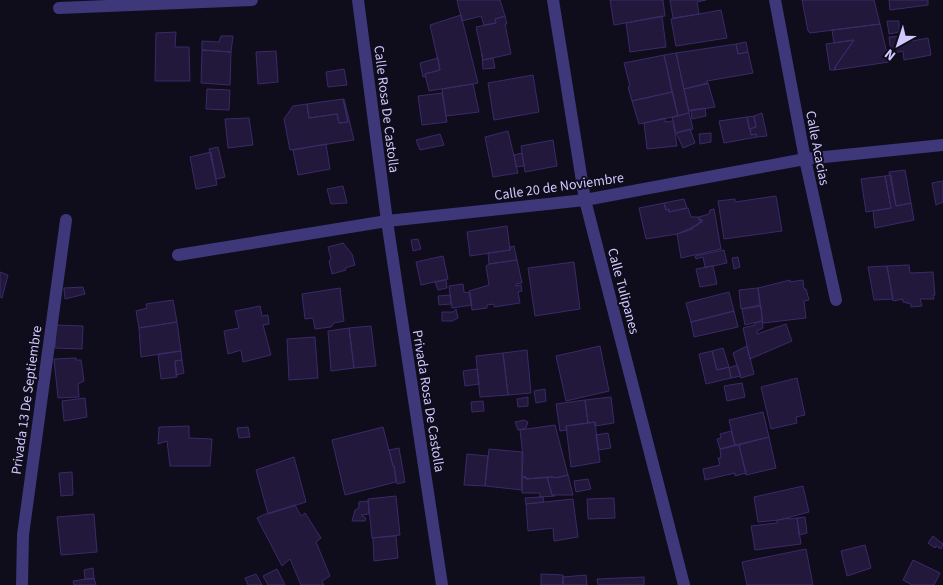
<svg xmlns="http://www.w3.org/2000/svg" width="943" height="585" font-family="'Source Sans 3',sans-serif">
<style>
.building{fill:#22183c;stroke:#3b2a68}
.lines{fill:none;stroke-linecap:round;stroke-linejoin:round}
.minor{stroke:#3e377a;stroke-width:12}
.labels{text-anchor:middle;stroke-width:4;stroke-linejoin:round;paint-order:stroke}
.street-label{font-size:14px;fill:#d1c8fe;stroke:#0f0c1c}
</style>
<rect width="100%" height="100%" fill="#0f0c1c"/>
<!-- building -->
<path class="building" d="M457,0H500L505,16L495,19L496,23L484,25L481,16L462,21Z
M610,0H663L665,16L614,25Z
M670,0H706L697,2L699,14L673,18Z
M802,0H874L880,24L810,33L808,31Z
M889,0H928V5L890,10Z
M721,10L727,38L676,46L671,19Z
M461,15L478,83L429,91L425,74L440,70L430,25Z
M505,16L507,24H505L511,54L483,60L476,27L496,23L495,19Z
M662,16L666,47L630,52L626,23Z
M887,21H899V32L889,34Z
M880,24L889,62L835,70V67L854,40L834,43L832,30Z
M176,32L175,47H189L190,81H155L156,33Z
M221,36H233L231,52L202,50V41L219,42Z
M911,36L912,41L928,38L931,55L904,60L903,51L891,54L889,37Z
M854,40L835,67V70H830L826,44Z
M746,42L748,52L738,54L736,44Z
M736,44L738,54L748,52L753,73L707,81V84L684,89L676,53Z
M202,50L231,52L230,85L201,83Z
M276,51L278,82L258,84L256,52Z
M676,53L689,113L678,116L664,55Z
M482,54L483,60L493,58L495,68L483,69Z
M664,55L672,92L632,101L628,87L630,86L624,63Z
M438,58L440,70L425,74L426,77H423L420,63Z
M344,69L347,85L328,87L326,72Z
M533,75L539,112L494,120L488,83Z
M707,83H708L715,107L689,111L684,89Z
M473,84L479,112L446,116L442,89Z
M207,89L230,90L229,110L206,109Z
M672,92L678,116L639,124L632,101Z
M442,93L447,122L422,125L418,96Z
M343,99L348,122L339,123L337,114L309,118L307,104Z
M343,99H344L354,140L290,150L284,119L293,106L307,104L309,118L337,114L339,123L348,122Z
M705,108L706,116L692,119L691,110Z
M689,113L693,129L676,133L672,117Z
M762,113L767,136L757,137L756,134L751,135L750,129L756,127L754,116Z
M754,116L756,127L749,129L747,117Z
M747,117L751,135L756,134L757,137L724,143L719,121Z
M249,118L253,145L228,148L225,119Z
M665,118V122L673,121L677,146L647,149L644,123Z
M690,129L695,143L683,148L676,133Z
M508,131L518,173L493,177L485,137Z
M711,133V142L700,144L699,134Z
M440,134L444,145L420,150L416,140Z
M553,140L557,166L525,172L521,146Z
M326,144L330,169L298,175L293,150Z
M218,147L225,177L216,179L209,149Z
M211,152L217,185L196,189L190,157Z
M522,153L524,166L516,167L514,155Z
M905,170L911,203L896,206L889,172Z
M891,175L896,206L911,203L914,220L875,228L873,211L891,208L885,176Z
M885,176L891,208L866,212L861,179Z
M943,181V202L936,205L932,183Z
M343,186L347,203L331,204L327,189Z
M776,196L782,231L724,239L718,201L735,199V202Z
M684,199L687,208L669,212V209L666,210L664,203Z
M664,203L666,210L669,209V212L688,208L691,217H699V220H702V222L692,227L693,229L677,234L646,239L639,208Z
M714,209L721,249L681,258L677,234L698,225V223L702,222V220H699V217L709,214L710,210Z
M507,226L510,250L470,256L467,232Z
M418,239L421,249L413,251L411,240Z
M343,243L352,254L355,265L345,268L346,270L332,274L329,261L331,259L328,247Z
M514,246L517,260L489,264L488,253L510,250V247Z
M724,250L727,263L713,266L705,267L703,257L696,259L695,256Z
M443,256L448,279L421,285L416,262Z
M738,257L740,267L734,269L732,258Z
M517,260L522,283L516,284V286L521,285L522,291L518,292L520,303L494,307V304L487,305V308L472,310L469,291L489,285L486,266L489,264Z
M574,262L580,309L535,316L528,268Z
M909,265L910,273L933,272L935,295H933L934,299H920L922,306L911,307V304L903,302V299L893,301L887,266Z
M713,266L717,284L700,287L696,269Z
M887,266L893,299L874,300L868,267Z
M0,272L8,275L2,298L0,297Z
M446,280L447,288L438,290L435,282Z
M790,280V282L803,280L804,289H806L809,300L804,301L806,318L763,323L758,288Z
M463,284L464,292L470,293L472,305L452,308L449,286Z
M83,287L85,294L65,299L64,288Z
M340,288L344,321L334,323L331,327L315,329L313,318L305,319L302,294Z
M758,288L760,305L741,309L739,290Z
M729,292L734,311L691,322L686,303Z
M450,295L451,304L439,305L438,296Z
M173,300L177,322L139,328L136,311L147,308L146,304Z
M260,306L262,316L268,315L269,324L263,325L271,355L243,362L241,350L228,354L224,331L239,328L235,311Z
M761,306L762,321L745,325L742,309Z
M456,309L458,318L452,321H442V312H453Z
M734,311L738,327L694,337L691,322Z
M762,321L763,328L757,331V334L786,324L792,341L750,359L743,328L755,325V323Z
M177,322L181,351L141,357L139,328Z
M56,325L83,326L82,349L55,348Z
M371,326L376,366L354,368L349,328Z
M349,328L354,368L331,371L328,331Z
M315,337L318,378L289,380L287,339Z
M600,346L609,391L566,401L556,356Z
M747,346L754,374L741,378L733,353Z
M723,348L729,367L717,370L712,351Z
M527,350L531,393L508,395L503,353Z
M181,351L182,360L175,361L177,377L161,379L158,354Z
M712,351L717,370L729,367L731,378L706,384L699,354Z
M503,353L508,395L480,397L476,356Z
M76,358V360H81L84,381L78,384L79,397L58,398L54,359Z
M182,360L184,373L176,375L175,361Z
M737,365L741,376L731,378L729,368Z
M477,369L479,384L465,386L463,371Z
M797,378L805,415L796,417L797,423L771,429L761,387Z
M742,383L745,397L727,401L724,386Z
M545,389L546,401L536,403L534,391Z
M528,397V406L518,407L517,399Z
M611,397L614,423L595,426V422L588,423L585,400Z
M85,398L87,417L64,421L62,401Z
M585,400L588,423L566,426L567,430L560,431L556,404Z
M483,401L484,411L472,412L471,402Z
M763,412L769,437L735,445L729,420Z
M524,420L528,422L526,428L518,430L515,422Z
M595,422L600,462L571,467L566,426Z
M555,425L568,475L555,478L554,477L526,479V477H522L523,456L520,430Z
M189,426V438L212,439L210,466H170L167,441L158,444L159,427Z
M248,427L250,437L239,438L237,428Z
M383,427L393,466H394L396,482L345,495L332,440Z
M731,431L735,445L720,449L717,439L721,438L720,434Z
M608,433L611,448L598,450L596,435Z
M769,437L776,468L746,475L739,445Z
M739,445L746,473L735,476V473L705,480L703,469L720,465L718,458H721L720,449Z
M399,448L405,482L397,484L394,466H393L389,450Z
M489,449L522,452V490L485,486Z
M467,454L488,456L485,486L464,485Z
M294,457L306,502L268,514L256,470Z
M72,472L73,495L61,496L59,473Z
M568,475L573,495H552L547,477H554L555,478Z
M522,477H526V479L547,477L552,495L555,496L540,497V493H522Z
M588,479L591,489L576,492L574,481Z
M803,486L809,512L779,520L758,522L754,497Z
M396,496L400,535L372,538L368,499Z
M540,497H543L544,502L526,504L525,498Z
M614,498L615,518L588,519L587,499Z
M573,499L578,537L554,541L553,528L528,531L526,504Z
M368,501L369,514L361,515L366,518L365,521H352L355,510L359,508V502Z
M295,505L301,516L305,513L321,538L316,542L330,576L322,581L324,585H301L290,559L282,566L257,518L263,515Z
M94,514L97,552L61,555L57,517Z
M805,517L807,533L799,535L797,518Z
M789,518V519L797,518L801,544L755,550L751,526L777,523V520Z
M396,536L398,558L374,561L373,538Z
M933,536L943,544L941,549L936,546L935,548L928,543Z
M865,545L871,568L847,576L841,551Z
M806,549L813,585H747L742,562Z
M913,560L940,573L934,585H912L903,580Z
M93,568L94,579H85L84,570Z
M277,569L285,585H268L263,576Z
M256,574L262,585H248L245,578Z
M541,574L563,575V585H541Z
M586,575L587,585H563V577Z
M644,577V585H598L597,579Z
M94,578L96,585H74L73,581Z"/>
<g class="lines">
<!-- minor -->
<path class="minor" d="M358,0L387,221L442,585
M553,0L585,200L684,585
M775,0L805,159L836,300
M59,8L252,0
M178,255L387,221L585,200L805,159L943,145
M22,585L23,535L66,220"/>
</g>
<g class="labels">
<!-- street labels -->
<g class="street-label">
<text transform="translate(387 109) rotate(83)" y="5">Calle Rosa De Castolla</text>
<text transform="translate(818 148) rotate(79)" y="5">Calle Acacias</text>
<text transform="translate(559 186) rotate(-8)" y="5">Calle 20 de Noviembre</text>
<text transform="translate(624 291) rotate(75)" y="5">Calle Tulipanes</text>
<text transform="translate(26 400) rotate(-82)" y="5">Privada 13 De Septiembre</text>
<text transform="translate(429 401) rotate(81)" y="5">Privada Rosa De Castolla</text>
</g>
</g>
<!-- north arrow -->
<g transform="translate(898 45) rotate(219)" stroke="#0f0c1c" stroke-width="4" paint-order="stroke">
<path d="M0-4L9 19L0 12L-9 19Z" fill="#d1c8fe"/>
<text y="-8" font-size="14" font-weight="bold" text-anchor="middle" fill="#d1c8fe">N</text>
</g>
</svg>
